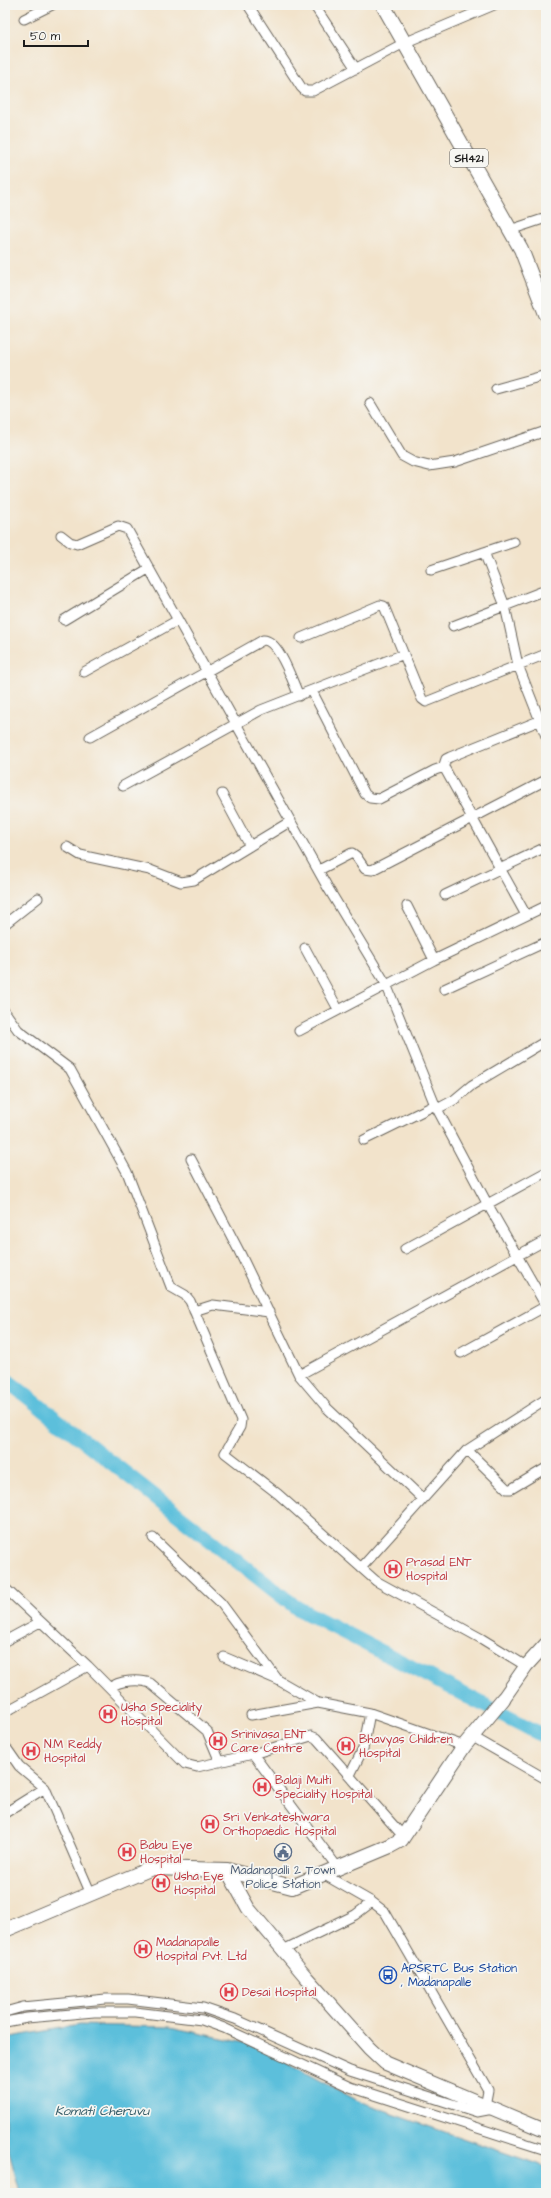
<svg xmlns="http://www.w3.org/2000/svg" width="551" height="2198" font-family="'Architects Daughter',sans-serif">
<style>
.water{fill:#5cbfdb;stroke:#3c6e7c}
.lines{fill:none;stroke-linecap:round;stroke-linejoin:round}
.river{stroke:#5cbfdb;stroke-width:15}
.street-casing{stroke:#676259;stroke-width:11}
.secondary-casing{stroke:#676259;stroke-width:15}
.primary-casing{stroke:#676259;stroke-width:16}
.street{stroke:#fff;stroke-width:9}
.secondary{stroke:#fff;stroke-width:13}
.primary{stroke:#fff;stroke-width:14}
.labels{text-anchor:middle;stroke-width:3.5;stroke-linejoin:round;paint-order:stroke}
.shield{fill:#f6f6f2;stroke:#5d5d5c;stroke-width:1}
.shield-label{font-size:11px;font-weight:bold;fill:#1c1c1c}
.health-label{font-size:12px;fill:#be3a42;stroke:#f6f6f2;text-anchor:start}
.service-label{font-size:12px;fill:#4e5e75;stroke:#f6f6f2}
.transit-label{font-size:12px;fill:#164399;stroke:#f6f6f2;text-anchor:start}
.water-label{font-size:13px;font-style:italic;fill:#365d68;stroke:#f6f6f2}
</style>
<rect width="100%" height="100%" fill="#f6f6f2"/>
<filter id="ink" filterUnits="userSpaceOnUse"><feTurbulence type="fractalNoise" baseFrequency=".025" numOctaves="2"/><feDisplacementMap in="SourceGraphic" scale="8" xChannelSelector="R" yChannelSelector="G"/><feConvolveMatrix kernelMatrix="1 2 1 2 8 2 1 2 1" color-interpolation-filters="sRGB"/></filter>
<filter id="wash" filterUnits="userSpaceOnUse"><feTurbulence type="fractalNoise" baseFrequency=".012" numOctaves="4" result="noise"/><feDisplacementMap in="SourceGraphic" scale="16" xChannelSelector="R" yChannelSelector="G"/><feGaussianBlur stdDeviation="0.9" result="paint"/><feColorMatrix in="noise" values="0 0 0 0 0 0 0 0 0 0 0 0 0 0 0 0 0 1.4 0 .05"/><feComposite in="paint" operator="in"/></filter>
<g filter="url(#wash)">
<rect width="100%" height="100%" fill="#f2e3cb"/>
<!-- water -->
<path class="water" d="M79,2025L170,2027L255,2045L364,2104L546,2167V2193H20L5,2137V2038Z"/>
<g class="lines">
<!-- river -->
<path class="river" d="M5,1379L297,1608L546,1737"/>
</g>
</g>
<g filter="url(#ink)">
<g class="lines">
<defs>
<path id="street" d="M248,5L301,87L305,91H313L404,43L494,5
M314,5L356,69
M24,19L52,5
M510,230L546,218
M496,389L546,375
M370,403L402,456L413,462L429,466L455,462L546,431
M61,535L70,542L77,544L118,526L127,529L328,888L386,984L435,1105L488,1205L546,1306L461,1353
M484,552L505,606L518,665L546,736
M431,570L514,542
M64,620L148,569
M453,626L546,590
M301,638L380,605L384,606L422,699L426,702L546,654
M84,672L178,620
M312,691L365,794L370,798L379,799L435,770L441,768L445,769L526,915
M90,737L263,640C279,639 293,683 299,696
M443,768L446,759L450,757L546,718
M123,786L261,710L404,654
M222,794L250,846
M67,847L80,855L150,870L181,882L194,880L291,821
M319,870L352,853L356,856L365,869L372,870L546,780
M445,895L546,847
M407,906L434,960
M5,924L38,898
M305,948L338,1009
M444,989L546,942
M5,1012L18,1030L70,1069L127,1172L171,1287L185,1295L190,1301L241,1420L240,1427L225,1453L278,1494L376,1581L482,1639L526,1666
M299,1031L434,960L546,906
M437,1109L454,1100L472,1085L546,1041
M364,1140L435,1105
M191,1159L239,1251L299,1375L327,1408L423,1499
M405,1249L546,1172
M194,1311L213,1305L269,1312
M299,1375L546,1240
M467,1450L507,1489H511L546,1468
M153,1538L221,1603L278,1680L318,1703L370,1713L464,1746
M361,1568L467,1450L546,1399
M5,1588L88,1666L185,1764L197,1767L253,1754L311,1736L316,1738L402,1835
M5,1641L40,1622
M224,1657L278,1680
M110,1688C119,1680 140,1679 150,1683L207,1731L220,1762
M5,1712L88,1666
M251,1715L318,1703
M473,1737L546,1779
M5,1746L19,1766L45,1788L91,1894
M253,1754L338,1868
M350,1775L363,1749L370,1713
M5,1813L45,1788
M323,1874L372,1902L385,1912L488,2090L485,2106
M283,1950L355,1915L372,1902
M5,2012L23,2007L106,1999H128L203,2008L235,2019L350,2071L477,2112L493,2109
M5,2022L27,2018L94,2012H135L202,2020L224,2028L350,2087L546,2150"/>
<path id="secondary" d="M503,1699L526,1666L546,1644
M227,1870L248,1908L306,1977L369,2048L385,2063L546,2131"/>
<path id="primary" d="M383,5L521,249L546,314
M5,1930L152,1868L227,1870L292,1887L390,1846L401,1840L464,1746L503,1699"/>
</defs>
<!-- street casing -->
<use href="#street" class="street-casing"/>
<!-- secondary casing -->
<use href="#secondary" class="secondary-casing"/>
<!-- primary casing -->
<use href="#primary" class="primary-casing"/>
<!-- street -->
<use href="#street" class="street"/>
<!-- secondary -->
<use href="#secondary" class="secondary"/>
<!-- primary -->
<use href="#primary" class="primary"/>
</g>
</g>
<!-- icons -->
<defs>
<symbol id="hospital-ring" viewBox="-11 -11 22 22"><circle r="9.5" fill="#f6f6f2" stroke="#e0444e" stroke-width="1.5"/><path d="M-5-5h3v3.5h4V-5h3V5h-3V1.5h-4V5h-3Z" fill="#e0444e"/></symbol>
<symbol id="civic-ring" viewBox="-11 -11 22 22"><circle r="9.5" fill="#f6f6f2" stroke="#5c6f8a" stroke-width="1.5"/><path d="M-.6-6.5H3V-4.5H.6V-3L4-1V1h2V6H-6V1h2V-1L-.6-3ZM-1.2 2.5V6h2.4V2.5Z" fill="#5c6f8a"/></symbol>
<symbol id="bus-ring" viewBox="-11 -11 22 22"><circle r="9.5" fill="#f6f6f2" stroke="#1a4fb4" stroke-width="1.5"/><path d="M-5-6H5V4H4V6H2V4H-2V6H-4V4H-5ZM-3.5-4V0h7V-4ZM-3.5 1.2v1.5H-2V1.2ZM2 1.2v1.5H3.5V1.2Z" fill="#1a4fb4"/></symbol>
</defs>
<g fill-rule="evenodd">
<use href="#hospital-ring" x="383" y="1559" width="20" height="20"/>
<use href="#hospital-ring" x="98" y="1704" width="20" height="20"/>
<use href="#hospital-ring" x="208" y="1731" width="20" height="20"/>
<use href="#hospital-ring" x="336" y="1736" width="20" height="20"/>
<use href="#hospital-ring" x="21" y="1741" width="20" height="20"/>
<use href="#hospital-ring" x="252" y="1777" width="20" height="20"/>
<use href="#hospital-ring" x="200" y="1814" width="20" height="20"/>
<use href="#hospital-ring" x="117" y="1842" width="20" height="20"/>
<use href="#civic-ring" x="273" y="1842" width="20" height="20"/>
<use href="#hospital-ring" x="151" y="1873" width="20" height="20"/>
<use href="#hospital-ring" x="133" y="1939" width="20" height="20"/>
<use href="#bus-ring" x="378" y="1965" width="20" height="20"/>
<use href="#hospital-ring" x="219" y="1982" width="20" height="20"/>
</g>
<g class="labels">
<!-- shield labels -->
<rect class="shield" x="450" y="149" width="38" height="18" rx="3"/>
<g class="shield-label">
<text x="469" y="162">SH421</text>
</g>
<!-- health labels -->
<g class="health-label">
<text x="406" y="1566">Prasad ENT<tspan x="406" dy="14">Hospital</tspan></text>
<text x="121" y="1711">Usha Speciality<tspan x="121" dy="14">Hospital</tspan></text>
<text x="231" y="1738">Srinivasa ENT<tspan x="231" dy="14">Care Centre</tspan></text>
<text x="359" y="1743">Bhavyas Children<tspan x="359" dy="14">Hospital</tspan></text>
<text x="44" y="1748">N.M Reddy<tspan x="44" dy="14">Hospital</tspan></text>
<text x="275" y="1784">Balaji Multi<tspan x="275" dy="14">Speciality Hospital</tspan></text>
<text x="223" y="1821">Sri Venkateshwara<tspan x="223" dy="14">Orthopaedic Hospital</tspan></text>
<text x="140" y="1849">Babu Eye<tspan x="140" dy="14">Hospital</tspan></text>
<text x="174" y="1880">Usha Eye<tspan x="174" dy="14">Hospital</tspan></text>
<text x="156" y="1946">Madanapalle<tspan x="156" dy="14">Hospital Pvt. Ltd</tspan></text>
<text x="242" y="1996">Desai Hospital</text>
</g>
<!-- service labels -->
<g class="service-label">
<text x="283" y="1874">Madanapalli 2 Town<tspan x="283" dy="14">Police Station</tspan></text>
</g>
<!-- transit labels -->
<g class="transit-label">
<text x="401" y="1972">APSRTC Bus Station<tspan x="401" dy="14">, Madanapalle</tspan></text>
</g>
<!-- water labels -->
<g class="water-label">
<text x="102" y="2115">Komati Cheruvu</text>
</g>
</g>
<!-- margin -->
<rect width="551" height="2198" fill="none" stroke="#f6f6f2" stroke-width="20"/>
<!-- scale -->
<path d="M24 40v6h64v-6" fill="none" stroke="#1c1c1c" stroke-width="2"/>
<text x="30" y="40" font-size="12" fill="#1c1c1c" stroke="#f6f6f2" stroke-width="3" paint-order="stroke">50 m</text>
</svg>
